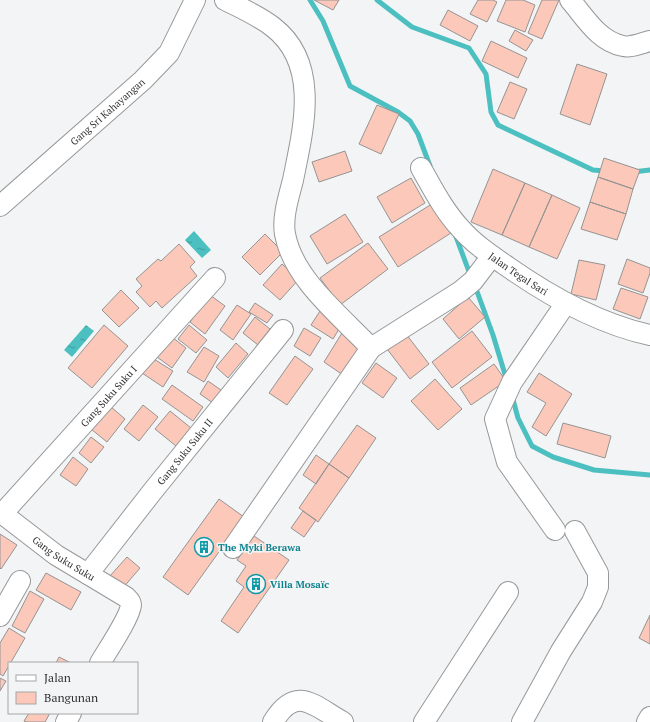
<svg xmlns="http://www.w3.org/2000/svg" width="650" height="722" font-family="'PT Serif',serif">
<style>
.water{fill:url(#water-ripples)}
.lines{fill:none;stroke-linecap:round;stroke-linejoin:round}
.stream{stroke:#4cbfc0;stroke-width:5}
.building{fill:#fbc8ba;stroke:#959493}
.minor-casing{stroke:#979899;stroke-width:22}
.minor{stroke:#fff;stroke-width:20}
.labels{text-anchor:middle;stroke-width:3;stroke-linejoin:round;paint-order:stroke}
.street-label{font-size:10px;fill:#323233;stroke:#f3f4f5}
.culture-label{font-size:10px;font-weight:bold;fill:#0d838f;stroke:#f3f4f5;text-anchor:start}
</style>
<defs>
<pattern id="water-ripples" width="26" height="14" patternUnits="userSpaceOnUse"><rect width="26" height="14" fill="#4cbfc0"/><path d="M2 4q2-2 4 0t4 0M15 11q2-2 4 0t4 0" fill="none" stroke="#409c9d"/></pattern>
</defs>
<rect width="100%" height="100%" fill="#f3f4f5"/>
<!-- water -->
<path class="water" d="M194,231L211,250L202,258L185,240Z
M86,325L94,331L72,357L64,350Z"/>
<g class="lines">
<!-- stream -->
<path class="stream" d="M310,0L323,21L350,86L398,112L410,121L418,134L430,166
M377,0L412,27L469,48L486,74L491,112L498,125L593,170L605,171
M633,172L650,170
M455,234L471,277
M475,286L493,335L507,381
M512,396L518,418L532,446L553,457L594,470L650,475"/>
</g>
<!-- building -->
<path class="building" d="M314,0H339L333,10Z
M478,0H493L497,2L487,22L470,14Z
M506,0H523L535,5L525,32L497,21Z
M542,0H559L542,39L528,33Z
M448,10L478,26L470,41L440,25Z
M515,30L533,40L526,51L509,41Z
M491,41L527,58L518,78L482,61Z
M577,64L607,74L590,125L560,114Z
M510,82L527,89L514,119L497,112Z
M377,105L399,114L381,154L359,144Z
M345,151L352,171L319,182L312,162Z
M604,158L640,170L633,189L598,177Z
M493,169L525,183L502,235L471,222Z
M598,177L633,189L626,214L590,202Z
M411,178L425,203L392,223L377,197Z
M525,183L552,195L529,247L502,235Z
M552,195L580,208L557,259L529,247Z
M435,202L454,231L398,267L379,237Z
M590,202L626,214L617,240L581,229Z
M345,214L363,242L327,264L310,236Z
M265,234L283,252L260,275L242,257Z
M368,243L388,269L340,305L320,278Z
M179,244L195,262L190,267L197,276L162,308L156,301L150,307L136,292L142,286L136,279L158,259L161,261Z
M627,259L650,268V273L643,293L618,284Z
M579,260L605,265L596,300L571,294Z
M282,264L299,279L280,300L263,285Z
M621,288L648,297L640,319L613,309Z
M121,290L139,308L119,327L102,310Z
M210,295L225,306L205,334L190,322Z
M468,297L485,317L459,339L443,319Z
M255,303L273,315L267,323L249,312Z
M237,305L251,314L233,340L220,330Z
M320,311L342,324L333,339L311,325Z
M255,317L270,329L258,345L243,333Z
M104,325L128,346L92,388L68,368Z
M189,325L207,340L196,353L178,339Z
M304,328L321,338L310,356L294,346Z
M403,330L429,364L410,379L384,345Z
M472,331L492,357L452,388L432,362Z
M342,333L362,346L343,375L324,362Z
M172,337L186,348L172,368L157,357Z
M236,343L248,354L228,378L216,367Z
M204,347L219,356L204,382L187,372Z
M149,356L173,371L163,387L139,371Z
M295,356L313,369L287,405L269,393Z
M376,363L397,378L383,398L362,383Z
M494,364L506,381L471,405L460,388Z
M539,373L572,394L546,436L532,427L546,403L527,392Z
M435,379L462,409L438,430L411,401Z
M208,381L221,390L213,403L200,394Z
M172,385L203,407L193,421L162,399Z
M143,405L158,417L139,441L124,429Z
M110,406L125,419L107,442L91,429Z
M170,411L191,428L176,446L155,429Z
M563,423L611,436L605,458L557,444Z
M357,425L376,438L349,478L329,464Z
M91,437L104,447L91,463L79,453Z
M316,455L329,464L316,484L303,475Z
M73,457L88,469L76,486L60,475Z
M329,464L349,478L318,522L299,508Z
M219,499L244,517L188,595L163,577Z
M303,511L316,520L304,537L291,528Z
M0,534L17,545L1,569L0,568Z
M254,536L289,560L238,633L221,621L244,587L236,581L246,566L237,560Z
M127,557L140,568L122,589L109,577Z
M46,573L81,592L71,610L36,590Z
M30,591L44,599L25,633L12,626Z
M650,615V644L639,638Z
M9,628L25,638L3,676L0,674V643Z
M59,657L71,663H56Z
M0,678L6,681L0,691Z
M29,713H50L45,722H27L24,721Z"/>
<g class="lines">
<defs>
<g id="minor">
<path d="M225,0C241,8 259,16 273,27C321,64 303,130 293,180C289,196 282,217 285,234C293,279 341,316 371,348"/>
<path d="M570,0C585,17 598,41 623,46C630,48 642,43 650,41"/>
<path id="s1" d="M421,168C433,189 444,211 461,229C474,244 492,256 508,267C551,297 599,324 650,335"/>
<path id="s2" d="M0,206L143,80L169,53L195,0"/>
<path id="s3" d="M0,512L56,555L126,597C128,599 131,601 131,605C130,617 107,651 100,663"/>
<path id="s4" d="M2,514L215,278"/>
<path d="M555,530L507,462L495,419L512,382L566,303"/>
<path d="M233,548L371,348L461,291L473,281L492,256"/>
<path id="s5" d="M88,574L152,492L283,330"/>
<path d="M0,616L20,581"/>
<path d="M66,722L71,713"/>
<path d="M273,722C296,684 313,705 343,722"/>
<path d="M424,722L508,592"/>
<path d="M522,722L561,651L592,602L598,587V573L575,531"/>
<path d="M647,722L650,717"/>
</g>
</defs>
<!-- minor casing -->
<use href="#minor" class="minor-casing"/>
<!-- minor -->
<use href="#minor" class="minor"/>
</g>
<!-- icons -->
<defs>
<symbol id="building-ring" viewBox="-11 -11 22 22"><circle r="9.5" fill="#f3f4f5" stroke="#0f9aa8" stroke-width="1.5"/><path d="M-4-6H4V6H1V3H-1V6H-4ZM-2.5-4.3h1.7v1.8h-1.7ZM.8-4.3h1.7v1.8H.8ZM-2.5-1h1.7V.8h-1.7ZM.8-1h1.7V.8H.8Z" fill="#0f9aa8"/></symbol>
</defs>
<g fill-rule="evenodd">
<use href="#building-ring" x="193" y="536" width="22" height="22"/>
<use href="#building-ring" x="245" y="573" width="22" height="22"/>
</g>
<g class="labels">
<!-- street labels -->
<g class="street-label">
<text dy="4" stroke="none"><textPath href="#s2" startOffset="143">Gang Sri Kahayangan</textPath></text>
<text dy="4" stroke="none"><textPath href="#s1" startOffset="146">Jalan Tegal Sari</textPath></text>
<text dy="4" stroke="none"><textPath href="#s4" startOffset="159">Gang Suku Suku I</textPath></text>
<text dy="4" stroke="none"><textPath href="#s5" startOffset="156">Gang Suku Suku II</textPath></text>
<text dy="4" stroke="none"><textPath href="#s3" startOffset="79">Gang Suku Suku</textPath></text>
</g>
<!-- culture labels -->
<g class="culture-label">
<text x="218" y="551">The Myki Berawa</text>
<text x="270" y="588">Villa Mosaïc</text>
</g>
</g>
<!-- legend -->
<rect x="8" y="662" width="130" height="52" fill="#f3f4f5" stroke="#a6a6a7"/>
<rect x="16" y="675" width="20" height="6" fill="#ffffff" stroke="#a6a6a7"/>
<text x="44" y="682" font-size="12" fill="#323233">Jalan</text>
<rect x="16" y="692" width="20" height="12" fill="#fbc8ba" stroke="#a6a6a7"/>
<text x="44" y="702" font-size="12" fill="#323233">Bangunan</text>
</svg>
